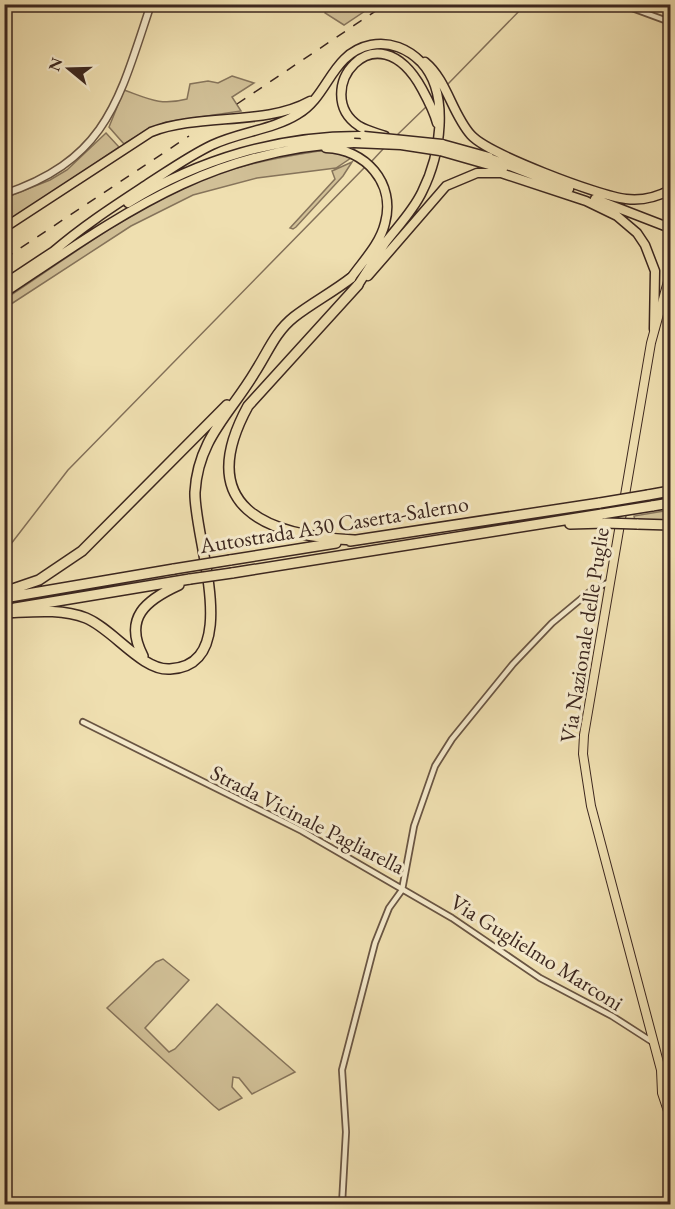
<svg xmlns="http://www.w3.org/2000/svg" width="675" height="1209" font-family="'EB Garamond',serif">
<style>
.green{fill:#d1c097;stroke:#86745b;stroke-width:1.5}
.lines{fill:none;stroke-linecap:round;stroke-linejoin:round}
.stream{stroke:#837059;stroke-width:1.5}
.minor-casing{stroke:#695543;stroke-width:8}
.tertiary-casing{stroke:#695543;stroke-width:9}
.primary-casing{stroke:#3c271f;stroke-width:10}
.trunk-casing{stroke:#3c271f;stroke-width:11}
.motorway-casing{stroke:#3c271f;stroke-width:12}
.minor{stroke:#f5eacc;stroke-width:4.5}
.tertiary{stroke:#f5eacc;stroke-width:6}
.primary{stroke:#efdfb0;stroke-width:8}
.trunk{stroke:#efdfb0;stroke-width:8}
.motorway{stroke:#efdfb0;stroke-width:9}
.rail{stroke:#3c271f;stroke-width:1.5;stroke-dasharray:10 10;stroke-linecap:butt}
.trunk-bridge-casing{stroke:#3c271f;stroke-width:11;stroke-linecap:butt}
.motorway-bridge-casing{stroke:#3c271f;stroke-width:12;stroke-linecap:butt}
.trunk-bridge{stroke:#efdfb0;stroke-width:8}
.motorway-bridge{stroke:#efdfb0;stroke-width:9}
.labels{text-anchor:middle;stroke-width:6;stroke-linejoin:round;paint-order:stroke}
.street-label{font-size:22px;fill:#3c271f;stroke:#f5eacc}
</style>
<rect width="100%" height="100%" fill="#efdfb0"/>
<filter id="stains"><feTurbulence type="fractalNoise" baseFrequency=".00333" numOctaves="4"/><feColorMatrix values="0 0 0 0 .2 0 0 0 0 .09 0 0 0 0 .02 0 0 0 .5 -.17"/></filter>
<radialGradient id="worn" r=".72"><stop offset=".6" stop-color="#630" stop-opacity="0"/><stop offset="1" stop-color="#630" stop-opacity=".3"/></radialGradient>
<!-- green -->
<path class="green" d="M328,5V4L374,5L344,25L325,13Z
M232,76L254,83L232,97L241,111L166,122L147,130L124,144L109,127L124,90C149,99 160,106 187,99L190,84L208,81L218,83Z
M106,133L119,147L5,224V198L50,180L67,170Z
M319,151L337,153L351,158L336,168L257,178L193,195L131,226L5,308V299C64,260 123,216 187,186C228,167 274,158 319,151Z
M352,162L343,176L296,227L293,229L290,228L335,179L332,171Z
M670,510V523L635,521L634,516Z
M163,959L189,980L145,1028L169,1052L175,1049L217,1004L295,1072L252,1094L239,1078L233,1077L232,1087L242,1098L219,1110L214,1106L107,1008L156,962Z"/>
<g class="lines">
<!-- stream -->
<path class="stream" d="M447,85L526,4
M396,136L427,106
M371,162L384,148
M4,553L68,470L365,167"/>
<defs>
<path id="minor" d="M621,4L670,22
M83,722L302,831L452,918L540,978L612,1016L654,1043
M342,1204L346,1132L342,1070L375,943L389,908L402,890L414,826L435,766L452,739L513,664L552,623L593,589L610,582"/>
<path id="tertiary" d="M4,194C108,159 119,99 151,4"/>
<path id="primary" d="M670,274L651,343L584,735L583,754L591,806L661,1070L662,1093L670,1117"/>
<path id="trunk" d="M425,62C447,80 452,114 471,135C488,154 599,196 626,199C642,201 657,197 670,190
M385,136C377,133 367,131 359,126C309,93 376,5 422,89C428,100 434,111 437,123
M442,144L489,157
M326,148C365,149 396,183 385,223C380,244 363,261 351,278
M440,151L503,169
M484,156L569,189
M595,199L670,228
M128,203C199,159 280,135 364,136
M4,228L151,132C200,113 265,126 310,101
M54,251C83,226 114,206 146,185C168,171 189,156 212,145C239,132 272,130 298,114C329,96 331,53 371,45C390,41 408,49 421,62C451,94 440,156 422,192C413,211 398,226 385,243C376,257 367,271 358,285
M368,276L446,186L477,173H501L586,201L617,216L637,233L645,245L655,271L654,329
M4,284L57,249
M4,293C120,216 209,148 354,143"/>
<path id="motorway" d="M648,495L670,491
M652,506L670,503
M570,524L605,523
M637,524L670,525
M354,540C266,536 193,507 248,406L358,285
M350,541L600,503
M230,560L336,543
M232,573L602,514
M4,592L39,580L82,551L227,405
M4,598L174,569
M15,608L190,579
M4,613C31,612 60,608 86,618C113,629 142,671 170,669C245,665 193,536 195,492C198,439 230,414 255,372C268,352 275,332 294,317C312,303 333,292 351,278
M143,656C123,618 146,600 179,585"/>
</defs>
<!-- minor casing -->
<use href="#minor" class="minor-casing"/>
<!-- tertiary casing -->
<use href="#tertiary" class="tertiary-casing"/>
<!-- primary casing -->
<use href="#primary" class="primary-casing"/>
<!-- trunk casing -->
<use href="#trunk" class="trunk-casing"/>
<!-- motorway casing -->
<use href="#motorway" class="motorway-casing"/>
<!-- minor -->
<use href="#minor" class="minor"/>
<!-- tertiary -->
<use href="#tertiary" class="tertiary"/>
<!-- primary -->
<use href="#primary" class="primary"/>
<!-- trunk -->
<use href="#trunk" class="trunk"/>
<!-- motorway -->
<use href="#motorway" class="motorway"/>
<!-- rail -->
<path class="rail" d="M237,104L386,4
M4,259L189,136"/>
<defs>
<path id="trunk-bridge" d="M364,136L442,144
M354,143L401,145L440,151"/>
<path id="motorway-bridge" d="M600,503L648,495
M602,514L652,506
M605,523L637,524
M174,569L230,560
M190,579L232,573"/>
</defs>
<!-- trunk-bridge casing -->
<use href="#trunk-bridge" class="trunk-bridge-casing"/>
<!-- motorway-bridge casing -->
<use href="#motorway-bridge" class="motorway-bridge-casing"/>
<!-- trunk-bridge -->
<use href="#trunk-bridge" class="trunk-bridge"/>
<!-- motorway-bridge -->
<use href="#motorway-bridge" class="motorway-bridge"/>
</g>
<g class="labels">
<!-- street labels -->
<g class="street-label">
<text transform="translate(334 524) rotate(-9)" y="8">Autostrada A30 Caserta-Salerno</text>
<text transform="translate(584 635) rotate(-81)" y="8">Via Nazionale delle Puglie</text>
<text transform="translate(308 819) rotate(27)" y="8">Strada Vicinale Pagliarella</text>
<text transform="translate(537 952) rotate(32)" y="8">Via Guglielmo Marconi</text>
</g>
</g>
<!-- margin -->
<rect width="675" height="1209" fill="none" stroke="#efdfb0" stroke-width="24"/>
<rect x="6" y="6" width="663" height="1197" fill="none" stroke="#3c271f" stroke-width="3"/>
<rect x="12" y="12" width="651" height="1185" fill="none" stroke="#3c271f" stroke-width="1.5"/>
<!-- north arrow -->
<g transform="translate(69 69) rotate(289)" stroke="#f5eacc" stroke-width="4.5" paint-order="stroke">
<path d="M0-4.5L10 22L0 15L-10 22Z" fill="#3c271f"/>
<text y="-9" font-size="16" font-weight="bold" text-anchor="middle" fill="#3c271f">N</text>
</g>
<rect width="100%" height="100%" filter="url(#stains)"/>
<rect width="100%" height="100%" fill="url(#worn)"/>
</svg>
